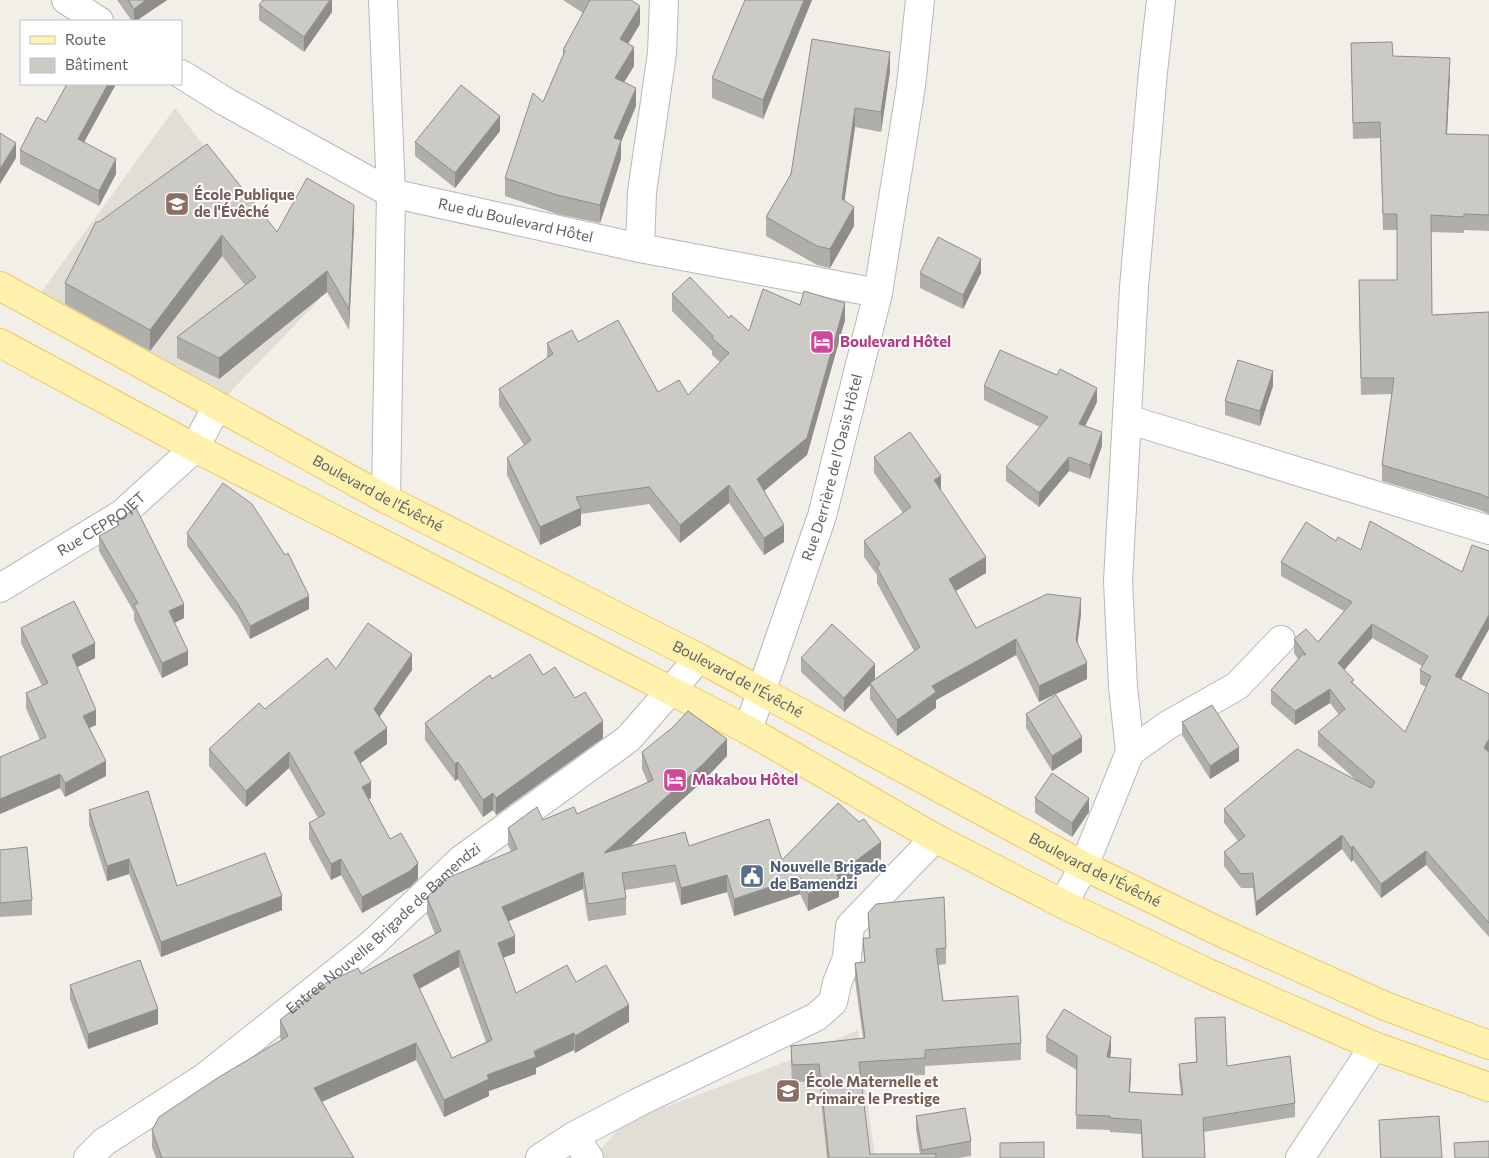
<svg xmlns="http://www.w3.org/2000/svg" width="1489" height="1158" font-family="Commissioner,sans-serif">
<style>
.education{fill:#e1ded6}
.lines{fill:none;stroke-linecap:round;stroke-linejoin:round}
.minor-casing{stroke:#b5b8bc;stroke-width:30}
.major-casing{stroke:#f2c960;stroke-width:30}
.minor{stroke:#fff;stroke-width:28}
.major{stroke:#fff2af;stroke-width:28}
.wall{fill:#afaea9;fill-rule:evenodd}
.shaded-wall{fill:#8f8d8a}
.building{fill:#cccac5;stroke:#8f8d8a;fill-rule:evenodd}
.labels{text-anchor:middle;stroke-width:4;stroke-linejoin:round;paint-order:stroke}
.education-label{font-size:15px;font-weight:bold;fill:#785e54;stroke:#fff;text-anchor:start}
.street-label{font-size:15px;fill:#5f6368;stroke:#fff}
.hotel-label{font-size:15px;font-weight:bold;fill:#b23c85;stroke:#fff;text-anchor:start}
.service-label{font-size:15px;font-weight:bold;fill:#4e5e75;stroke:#fff;text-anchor:start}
</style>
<rect width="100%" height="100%" fill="#f1efe8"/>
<!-- education -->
<path class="education" d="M175,108L320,299L212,411L26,313Z
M858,1030L875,1158H600L597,1153L625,1122L793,1059Z"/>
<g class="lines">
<defs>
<g id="minor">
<path d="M66,0L99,21"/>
<path d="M383,0L391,193L386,499"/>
<path id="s1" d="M181,74L226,102L391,193L640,248L878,293"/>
<path d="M640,248L642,192L662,53L664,0"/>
<path d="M1127,419L1489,530"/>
<path id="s2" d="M0,588L122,514L195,448L217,406"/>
<path id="s3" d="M748,730L822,516L878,293L911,86L920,0"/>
<path d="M1130,752L1168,725L1237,686L1281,640"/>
<path d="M1063,904L1084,866L1130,752L1123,687L1118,581L1134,287L1153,72L1161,0"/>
<path d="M574,1136L589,1158"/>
<path id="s4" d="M88,1158L104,1142L205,1077L372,944L462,859L628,739L699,658"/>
<path d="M540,1158L574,1136L639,1102L816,1017L833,1002L837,983L847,958L850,926L935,838"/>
<path d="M1300,1158L1374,1046"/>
</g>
<g id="major">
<path id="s5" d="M0,286L386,499L699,658L1084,866L1220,932L1385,1006L1489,1045"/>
<path d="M0,343L195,448L748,730L935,838L1063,904L1208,973L1374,1046L1489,1087"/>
</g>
</defs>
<!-- minor casing -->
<use href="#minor" class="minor-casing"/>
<!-- major casing -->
<use href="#major" class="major-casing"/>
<!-- minor -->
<use href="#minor" class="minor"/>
<!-- major -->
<use href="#major" class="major"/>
</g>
<!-- wall -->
<path class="wall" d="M117,0H167L136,21H132Z
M332,0V12L304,52L259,20V5Z
M563,0H631L640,24L628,44L634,66L624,82L636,106L621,142V159L600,223L557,214L505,196V178L543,102L563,57V50L583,13Z
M812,0L763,119L712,98V78Z
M1351,43L1393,56L1450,74L1447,134L1489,135V231L1464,230V233L1431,232L1432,315L1489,312V514L1480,510L1382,481V465L1392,394L1361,395L1359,297L1397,280V230H1383L1380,138L1353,139Z
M890,71L881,132L855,127L844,201L854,226L830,268L817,265L766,236V217L791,174Z
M67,84H116L84,142L116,174L99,206L20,164V150L46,122Z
M500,131L455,188L415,156V142Z
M96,222L277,232L354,226L349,330L327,292L219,379L177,358V337L245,285L222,256L150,351L65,304V283Z
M920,273H981L963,309L920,288Z
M672,294L729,318L749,331L800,305L845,320L807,455L764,491L784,542L764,555L729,503L680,543L649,504L581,514V525L540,545L507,475V458L524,445L499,406V389L547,358V343L578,342L658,392L688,395L720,362L712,355V351L672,311Z
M984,386L1097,402L1085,426L1102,446L1090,479L1069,471L1039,507L1006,481V467L1040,427L984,400Z
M1273,386L1260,426L1225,415V401Z
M874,457L941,490L986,573L955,591L976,628L1081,614L1077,643L1087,679L1039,702L1016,655L936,700V708L897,736L870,699V685L844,712L801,672V658L875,679L914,651L877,583V575L864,557V541L903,513L874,473Z
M117,521L184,618L174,623L188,665L162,678L134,620V612L99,551V536L117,526Z
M187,533L309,609L250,639L238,617L187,546Z
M1336,541L1361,550L1462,572L1489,551V629L1461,679L1489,694V937L1426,865L1381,898L1353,860L1351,862L1342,849L1256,916L1253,888H1241L1224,866V852L1238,841L1224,823V809L1356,780L1318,746V732L1339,715L1330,703L1295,725L1271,704V690L1298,659L1294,653V639L1318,642L1344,611L1281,576V562ZM1372,638L1422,666L1420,670V684L1426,687L1405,732L1354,684L1344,670Z
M21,628L95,658L77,667L96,725L89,728L106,776L65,797L60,788L0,814V757L40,740L26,708V693L42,686L21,643Z
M336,669L412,670L379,717L387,744L360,763L371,798L369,799L390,839L418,879L410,887L362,913L341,875L331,880L309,839V823L318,818L289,768L246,807L209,766V749L265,709Z
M543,675L575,698L603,738L496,815L493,810L483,817L458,779L455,781L425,740V723L492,679Z
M1026,714L1082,752L1052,771L1026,728Z
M1182,722L1239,761L1210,779L1182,735Z
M642,752L727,756L703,781L630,846H689L782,860L881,859L839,891V897L808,911L800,894L734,916L727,892L681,905L675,882L625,890L626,898V915L588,921L583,889L508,921L515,953L503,958L516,993L576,982L629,1022L575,1053L574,1050L536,1068V1074L489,1091V1096L444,1117L416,1060L322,1102L354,1158H156L152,1147V1130L281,1040L280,1037V1020L361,974L435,934L427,914V897L511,851L508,845V828L543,820L577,814L648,783L642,769ZM459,967L486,1042L452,1058L419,989Z
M1035,798L1089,812L1072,837L1035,813Z
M89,810L177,886L282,910L161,957L129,874L107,881L89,825Z
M0,850L32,900V915L0,917Z
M868,913L946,948V964L938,965L943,1001L1021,1043V1060L925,1066V1075L861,1078L870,1154H920L916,1130V1116L971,1141V1156L959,1158H827L819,1081L792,1082L791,1063V1046L863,1038L855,980V963L864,962L863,938H869Z
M70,985L158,1024L88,1049L70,999Z
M1195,1018L1227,1066L1295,1103V1117L1204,1132L1205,1158H1142L1141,1134L1110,1132V1130L1076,1129L1077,1070L1046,1052V1037L1111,1051L1110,1058L1131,1073L1130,1092L1181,1095L1179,1078V1064L1196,1062Z
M1379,1120L1442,1158H1380Z"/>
<!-- shaded-wall -->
<path class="shaded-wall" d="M146,0H167L136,21H134V9Z
M330,0H332V12L304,52V37Z
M804,0H812L763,119V100Z
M640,6V24L620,57V39Z
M634,47V66L615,97V78Z
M890,52V71L881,132V112Z
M1450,58V74L1446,151V134Z
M108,84H116L78,153V139Z
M636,88V106L621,142V159L600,223V205L614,138Z
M855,108V127L842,218V199Z
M500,116V131L455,188V173Z
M16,143V158L0,184V169Z
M116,159V174L99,206V191Z
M354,205V226L349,330V309Z
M854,207V226L830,268V249Z
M222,235V256L150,351V330Z
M981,259V273L963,309V295Z
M327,271V292L219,379V358Z
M845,303V320L807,455L757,497V479Z
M1273,371V386L1260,426V411Z
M1097,388V402L1079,438V424Z
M1102,432V446L1090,479V465Z
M1069,457V471L1039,507V493Z
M941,476V492L934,480Z
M729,485V503L680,543V525Z
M581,508V525L540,545V527Z
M784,525V542L764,555V538Z
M986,557V573L949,595V579Z
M309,596V609L250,639V626Z
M1081,598V614L1076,656V640Z
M184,604V618L169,626V611Z
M1489,615V629L1455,690V676Z
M1372,624V638L1338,677V663Z
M1016,639V655L936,700V708L897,736V720L932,686Z
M95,643V658L72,670V655Z
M188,651V665L162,678V663Z
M412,654V670L374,725V709Z
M1087,663V679L1039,702V686Z
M875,664V679L870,683V685L844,712V698Z
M1330,689V703L1295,725V711Z
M96,710V725L83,731V716Z
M603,721V738L496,815V798Z
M387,728V744L354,768V752Z
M1082,737V752L1052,771V756Z
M727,739V756L703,781L604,870V853Z
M1489,739V753L1484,748Z
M1239,747V761L1210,779V766Z
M289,752V768L246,807V791Z
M106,761V776L65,797V783Z
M458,762V779L455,781V764Z
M60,774V788L0,814V799Z
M371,782V798L362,803V787Z
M493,793V810L483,817V800Z
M1089,798V812L1072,837V823Z
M1342,835V849L1256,916V902Z
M881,842V859L839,891V897L808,911V894L837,875Z
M1353,846V860L1351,862V848Z
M1426,851V865L1381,898V884Z
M129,859V874L107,881V866Z
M341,859V875L331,880V864Z
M418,863V879L410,887L362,913V897Z
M583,872V889L502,924V907Z
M727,875V892L681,905V888Z
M800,877V894L734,916V899Z
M282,896V910L161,957V942Z
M515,936V953L498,960V943Z
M459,950V967L413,992V975Z
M629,1005V1022L575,1053V1036Z
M158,1009V1024L88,1049V1034Z
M574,1033V1050L536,1068V1074L489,1091V1096L444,1117V1100L487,1075Z
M1111,1037V1051L1107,1072V1057Z
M416,1043V1060L314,1105V1088Z
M1131,1059V1073L1129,1106V1092Z"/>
<!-- building -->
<path class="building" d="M128,0H146L134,9Z
M263,0H330L304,37L259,5Z
M590,0H631L640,6L620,39L634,47L615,78L636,88L614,138L621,140L600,205L557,195L505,178L533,93L543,102L565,51L563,50Z
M745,0H804L763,100L712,78Z
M812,39L890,52L881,112L855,108L842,199L854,207L830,249L817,246L766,217L791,174Z
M1392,42L1393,56L1450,58L1446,134L1489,135V215L1464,214V217L1431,215L1432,315L1489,312V498L1480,494L1382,465L1394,378H1361L1359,280H1397V214H1383L1380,122L1353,123L1351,43Z
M67,84H108L78,139L116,159L99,191L20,150L37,117L46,122Z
M461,85L500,116L455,173L415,142Z
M0,133L16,143L0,169Z
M207,144L277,232L307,178L354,205L349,309L327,271L219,358L177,337L256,277L222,235L150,330L65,283L96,222H99Z
M938,237L981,259L963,295L920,273Z
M690,277L729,318L731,315L749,331L763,289L800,305L804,291L845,303L807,438L757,479L784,525L764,538L729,485L680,525L649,487L576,497L581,508L540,527L507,458L531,440L499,389L553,354L547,343L572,330L578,342L618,320L658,392L679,380L688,395L729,353L712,338L713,336L672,294Z
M1000,350L1057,375L1060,369L1097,388L1079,424L1102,432L1090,465L1069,457L1039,493L1006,467L1048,417L984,386Z
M1238,360L1273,371L1260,411L1225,401Z
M910,432L941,476L934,480L986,557L949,579L976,628L1047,594L1081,598L1076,640L1087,663L1039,686L1016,639L932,686L936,692L897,720L870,683L920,647L877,567L880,564L864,541L911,507L874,457Z
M223,483L252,504L285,555L288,553L309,596L250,626L238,604L187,533Z
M136,508L184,604L169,611L188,651L162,663L134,605L138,603L99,536L119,525L117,521Z
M1370,521L1462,572L1472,545L1489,551V615L1455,676L1489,694V739L1484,748L1489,752V923L1426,851L1381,884L1353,846L1351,848L1342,835L1256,902L1253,873L1241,874L1224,852L1245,836L1224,809L1297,749L1371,788L1375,782L1318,732L1345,709L1330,689L1295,711L1271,690L1303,654L1306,655L1294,639L1306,629L1318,642L1352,602L1281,562L1306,522L1336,541L1338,537L1361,550ZM1372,624L1428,656L1420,670L1431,676L1405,732L1351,682L1354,680L1338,663Z
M74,601L95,643L72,655L96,710L83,716L106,761L65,783L60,774L0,799V757L46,737L26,693L48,683L21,628Z
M368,623L412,654L374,709L387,728L354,752L371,782L362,787L390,839L401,833L418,863L410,871L362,897L341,859L331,864L309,823L325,814L289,752L246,791L209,749L259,703L265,709L327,658L336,669Z
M832,624L875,664L844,698L801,658Z
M530,654L543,675L555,667L575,698L585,692L603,721L496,798L493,793L483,800L458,762L455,764L425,723L490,675L492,679Z
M1056,695L1082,737L1052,756L1026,714Z
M1212,705L1239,747L1210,766L1182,722Z
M688,711L727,739L703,764L604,853L685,832L689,846L769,819L782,860L838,803L859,822L864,819L881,842L837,875L839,879L808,894L800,877L734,899L727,875L681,888L675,865L622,873L626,898L588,904L583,872L502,907L515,936L498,943L516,993L567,965L576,982L606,965L629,1005L575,1036L574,1033L534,1051L536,1057L487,1075L489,1079L444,1100L416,1043L314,1088L354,1158H162L152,1130L159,1117L219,1077L288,1036L280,1020L326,983L358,968L361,974L441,931L427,897L445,879L517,849L508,828L537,807L543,820L574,807L577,814L653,780L642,752L672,728ZM459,950L492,1040L452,1058L413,975Z
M1052,773L1089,798L1072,823L1035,798Z
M148,791L177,886L265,853L282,896L161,942L129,859L107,866L89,810Z
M27,847L32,900L0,903V850Z
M944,897L946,948L936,949L943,1001L1018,996L1021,1043L925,1050V1058L859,1062L870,1154H936V1158H829L819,1064L792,1065L791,1046L865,1038L855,963L865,962L863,938H870L868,913L876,904Z
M140,960L158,1009L88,1034L70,985Z
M1064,1009L1111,1037L1107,1057L1131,1059L1129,1092L1183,1095L1179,1064L1197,1062L1195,1018L1225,1017L1227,1066L1290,1056L1295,1103L1203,1118L1205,1158H1143L1141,1120L1110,1118V1116L1076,1115L1077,1056L1046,1037Z
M965,1108L971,1141L922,1150L916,1116Z
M1439,1116L1442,1158H1381L1379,1120Z
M1489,1141V1158H1455L1454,1143Z
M1044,1142V1158H1000V1143Z"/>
<!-- icons -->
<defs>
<symbol id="school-square" viewBox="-11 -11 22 22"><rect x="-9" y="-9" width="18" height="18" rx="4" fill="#8d6e63" stroke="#fff"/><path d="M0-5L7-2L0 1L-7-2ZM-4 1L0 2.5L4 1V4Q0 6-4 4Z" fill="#fff"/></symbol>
<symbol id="hotel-square" viewBox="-11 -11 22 22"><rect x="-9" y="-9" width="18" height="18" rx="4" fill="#d1479c" stroke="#fff"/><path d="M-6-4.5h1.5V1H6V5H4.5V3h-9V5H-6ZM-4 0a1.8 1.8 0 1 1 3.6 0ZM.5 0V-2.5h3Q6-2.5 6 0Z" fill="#fff"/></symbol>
<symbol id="civic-square" viewBox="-11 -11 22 22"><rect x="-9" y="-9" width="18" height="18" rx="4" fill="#5c6f8a" stroke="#fff"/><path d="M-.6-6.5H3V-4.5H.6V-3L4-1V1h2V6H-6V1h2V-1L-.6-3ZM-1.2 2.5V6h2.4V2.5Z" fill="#fff"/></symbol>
</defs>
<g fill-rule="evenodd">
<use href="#school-square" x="163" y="190" width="28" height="28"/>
<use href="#hotel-square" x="808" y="328" width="28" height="28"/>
<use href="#hotel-square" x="661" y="766" width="28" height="28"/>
<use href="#civic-square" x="738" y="862" width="28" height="28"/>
<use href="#school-square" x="774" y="1077" width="28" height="28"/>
</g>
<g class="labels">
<!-- education labels -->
<g class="education-label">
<text x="194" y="200">École Publique<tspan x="194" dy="17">de l'Évêché</tspan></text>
<text x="806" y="1087">École Maternelle et<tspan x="806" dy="17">Primaire le Prestige</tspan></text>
</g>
<!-- street labels -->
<g class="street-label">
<text dy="5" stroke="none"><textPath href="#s1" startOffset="369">Rue du Boulevard Hôtel</textPath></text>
<text dy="5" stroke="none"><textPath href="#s3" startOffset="276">Rue Derrière de l'Oasis Hôtel</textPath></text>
<text dy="5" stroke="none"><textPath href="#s5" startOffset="431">Boulevard de l'Évêché</textPath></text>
<text dy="5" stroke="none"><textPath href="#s2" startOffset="120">Rue CEPROJET</textPath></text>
<text dy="5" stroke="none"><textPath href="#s5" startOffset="836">Boulevard de l'Évêché</textPath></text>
<text dy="5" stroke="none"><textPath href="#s5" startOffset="1241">Boulevard de l'Évêché</textPath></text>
<text dy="5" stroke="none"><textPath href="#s4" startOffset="375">Entree Nouvelle Brigade de Bamendzi</textPath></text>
</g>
<!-- hotel labels -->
<g class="hotel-label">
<text x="840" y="347">Boulevard Hôtel</text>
<text x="692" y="785">Makabou Hôtel</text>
</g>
<!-- service labels -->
<g class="service-label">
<text x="770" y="872">Nouvelle Brigade<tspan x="770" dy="17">de Bamendzi</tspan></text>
</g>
</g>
<!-- legend -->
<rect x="20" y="20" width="162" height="65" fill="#ffffff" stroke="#bfc1c3"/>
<rect x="30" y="36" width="25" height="8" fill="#fff2af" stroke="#bfc1c3"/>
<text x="65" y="45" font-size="15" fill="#5f6368">Route</text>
<rect x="30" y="58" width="25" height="15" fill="#cccac5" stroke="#bfc1c3"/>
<text x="65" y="70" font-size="15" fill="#5f6368">Bâtiment</text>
</svg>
